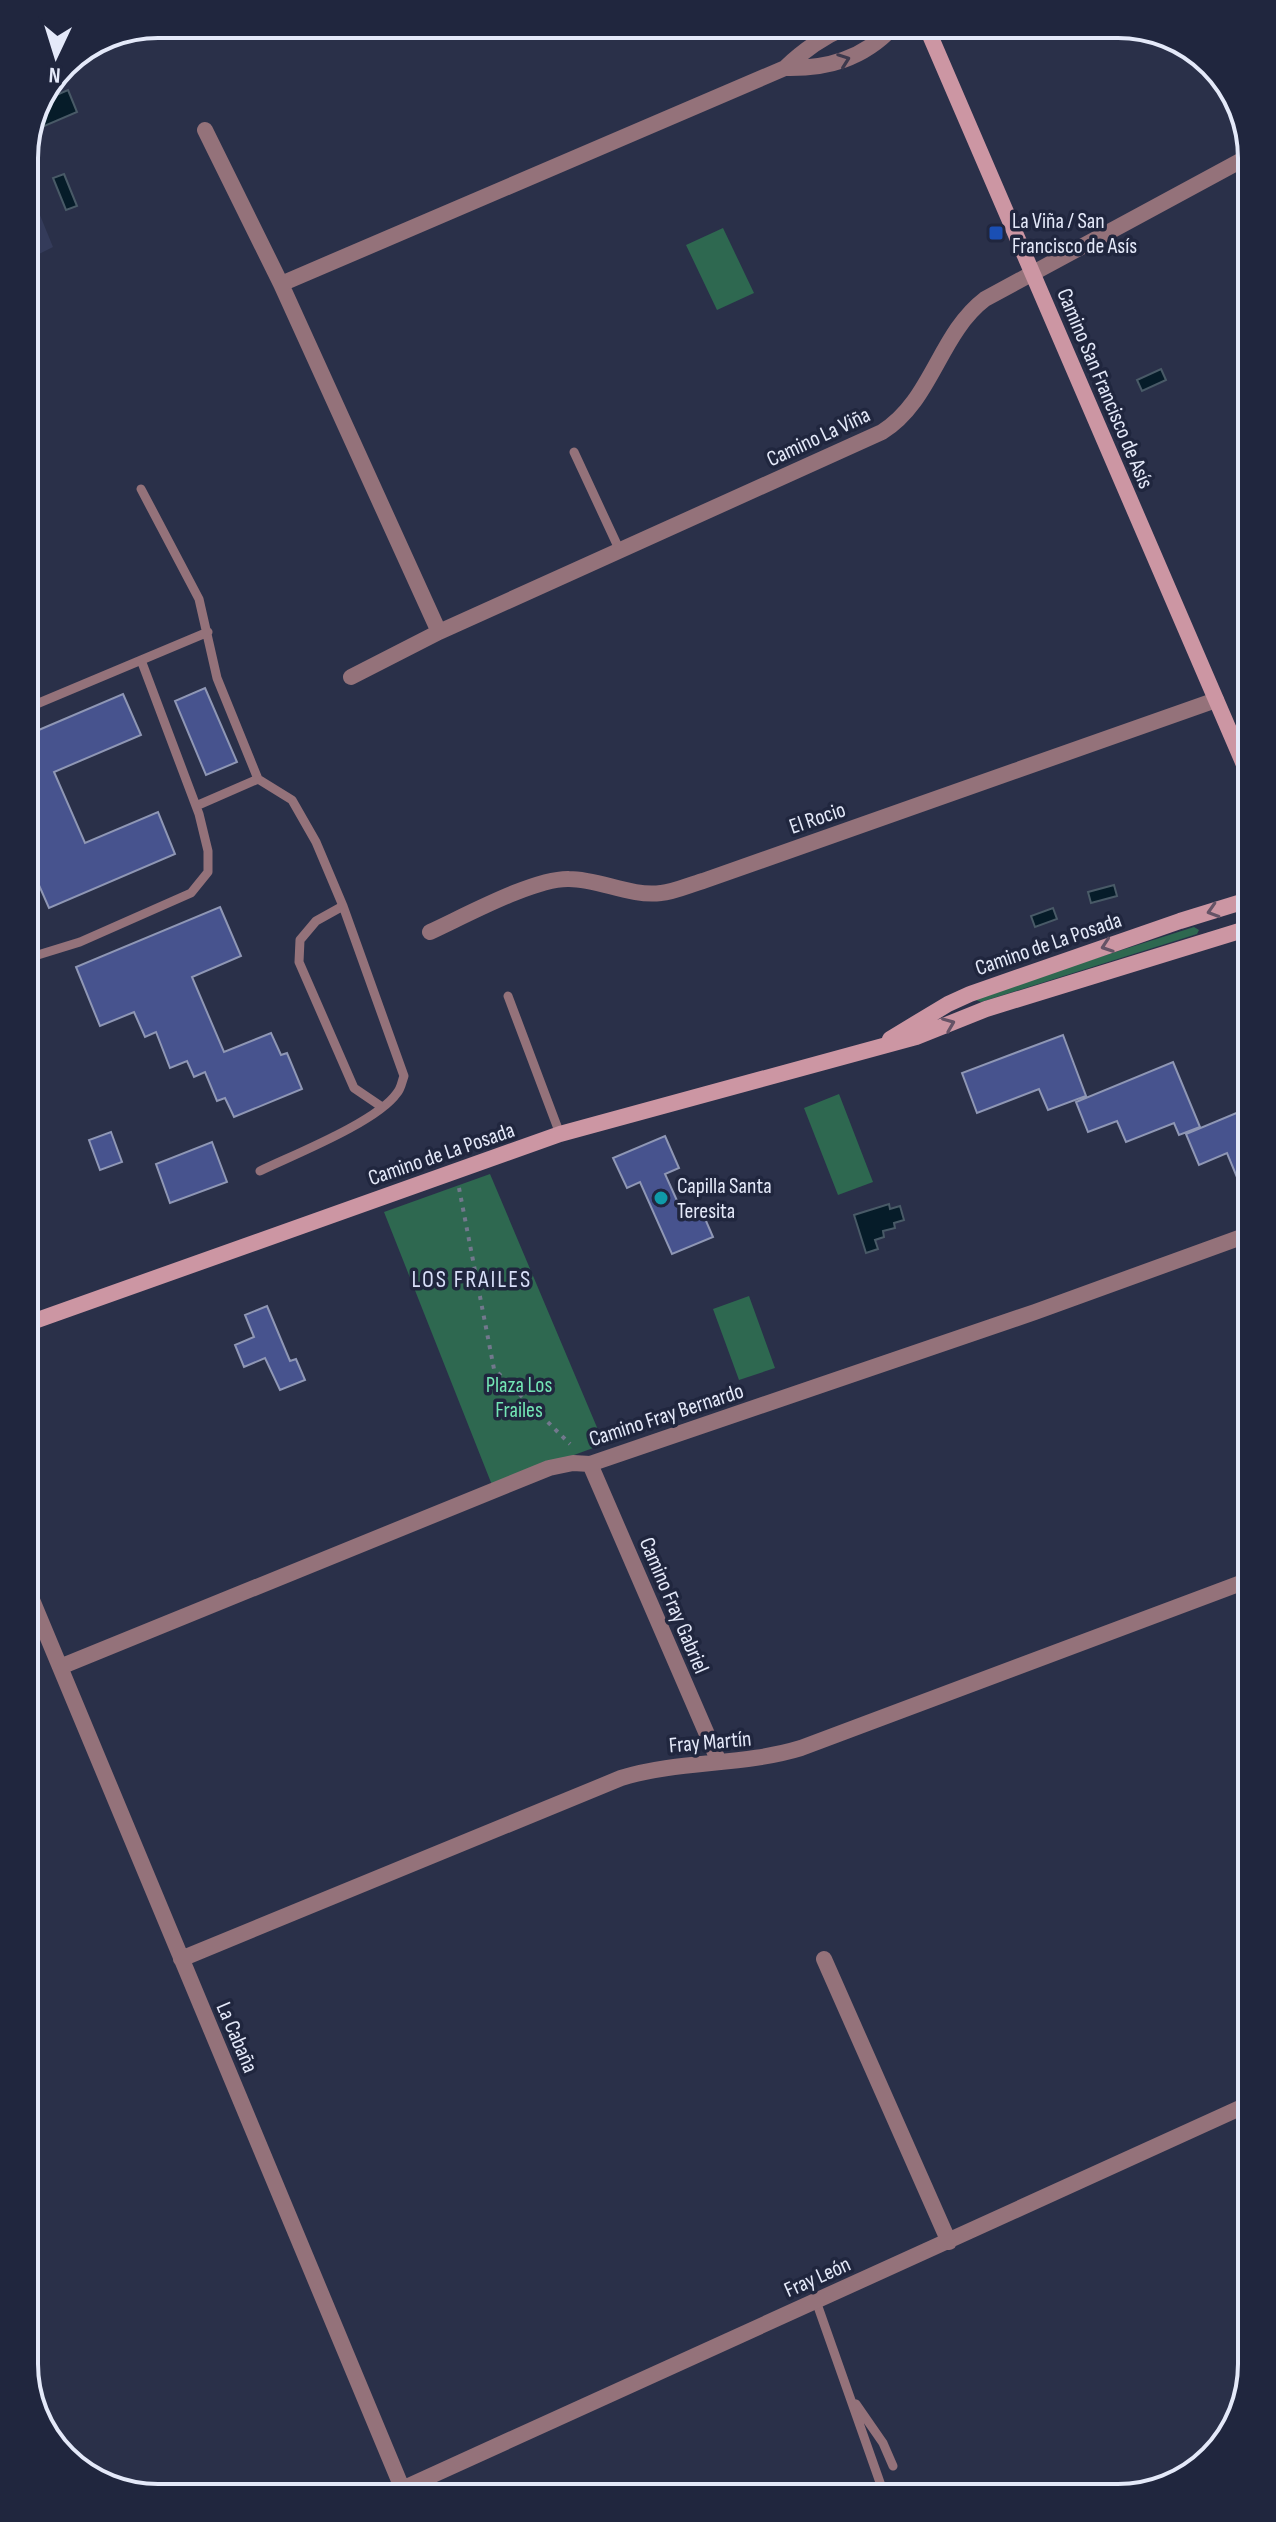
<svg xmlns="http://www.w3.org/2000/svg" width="1276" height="2522" font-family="'Sofia Sans Condensed',sans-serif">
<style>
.built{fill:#343b5a}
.green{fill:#2e6850}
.water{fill:#061c29;stroke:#495a67;stroke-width:2}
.building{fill:#47538e;stroke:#8f97b5;stroke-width:2}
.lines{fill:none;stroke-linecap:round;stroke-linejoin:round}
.path{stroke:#72788d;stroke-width:4;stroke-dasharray:4 6;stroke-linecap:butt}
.lane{stroke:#94727a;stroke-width:9}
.street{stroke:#94727a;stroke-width:16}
.secondary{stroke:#cc96a3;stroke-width:16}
.oneway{stroke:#3d394d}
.oneway2{stroke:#655366}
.transit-dot{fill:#1a4fb4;stroke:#20263e;stroke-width:3}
.culture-dot{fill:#0f9aa8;stroke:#20263e;stroke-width:3}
.labels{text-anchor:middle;stroke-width:7;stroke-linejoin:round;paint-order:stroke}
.poi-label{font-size:22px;fill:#e4e9f9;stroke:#20263e;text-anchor:start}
.street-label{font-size:22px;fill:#e4e9f9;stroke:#20263e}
.park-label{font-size:22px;fill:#73e6b5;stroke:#20263e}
.neighbourhood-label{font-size:24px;letter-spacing:2px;fill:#d8dff9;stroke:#20263e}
.rim{fill:none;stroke:#e4e9f9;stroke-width:4}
</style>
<rect width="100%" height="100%" fill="#2a3049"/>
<!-- built -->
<path class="built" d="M24,176L53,247L25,261Z"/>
<!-- green -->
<path class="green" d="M723,228L754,293L717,310L686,245Z
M1194,927L1199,930L1197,934L981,1002L976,1000L978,996Z
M839,1094L873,1182L838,1195L804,1108Z
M490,1174L604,1444L492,1485L384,1212Z
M749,1296L775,1368L739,1380L713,1309Z"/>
<!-- water -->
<path class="water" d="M68,90L77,112L42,127L38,119L47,99Z
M64,174L77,206L66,210L53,178Z
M1161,369L1166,380L1142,391L1137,380Z
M1114,885L1117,896L1091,903L1088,892Z
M1053,908L1057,919L1035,927L1031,916Z
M889,1204L890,1209L900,1206L904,1220L894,1223L895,1228L883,1231L884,1237L875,1240L878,1249L866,1253L854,1215Z"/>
<!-- building -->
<path class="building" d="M205,688L237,762L206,775L175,701Z
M123,694L141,735L54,772L85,843L158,812L175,854L49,908L27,858V735Z
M220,907L241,956L192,977L224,1052L271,1033L281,1055L287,1053L302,1089L234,1117L225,1098L217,1101L205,1072L194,1077L187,1061L170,1068L156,1032L145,1037L134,1012L100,1026L76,967Z
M1063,1035L1086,1096L1048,1110L1039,1089L977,1113L962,1073Z
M1173,1062L1200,1127L1179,1135L1174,1123L1126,1142L1117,1121L1088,1132L1076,1102Z
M1246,1109L1247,1199H1246L1227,1153L1199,1165L1186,1134Z
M111,1132L122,1162L100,1170L89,1140Z
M665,1136L679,1168L665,1174L683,1214L700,1207L713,1237L672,1254L640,1182L627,1188L613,1158Z
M212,1142L227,1182L170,1203L156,1164Z
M267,1306L290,1361L296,1359L305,1380L280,1390L265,1358L244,1367L235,1345L254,1337L245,1315Z"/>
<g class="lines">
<!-- path -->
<path class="path" d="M459,1188L494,1369L570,1444"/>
<!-- lane -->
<path class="lane" d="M574,452L620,551
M141,489L199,599L217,678L258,779L196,806
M27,708L208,632
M258,779L292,800L316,842L343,906L404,1076C402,1081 401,1089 397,1093C377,1122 293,1155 260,1171
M343,906L316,921L300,940L299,962L354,1088L382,1107
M28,958L80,942L191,893L208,872V851L199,814L141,660
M508,996L560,1134
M816,2301L883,2491
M856,2404L883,2443L893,2466"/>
<!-- street -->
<path class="street" d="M785,68C827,69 863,59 893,27
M205,130L281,284L439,632
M281,284L785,68C804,50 822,37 846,27
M351,677L439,632L882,432C932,401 939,334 985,299L1242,160
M430,932C465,916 534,878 569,879C600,879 630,897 661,893C674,892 689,885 703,881L1216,700
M590,1464L719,1762
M30,1595L405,2495
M60,1667L549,1468L573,1463L590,1464L1035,1312L1247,1235
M181,1959L621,1778C680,1760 742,1766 801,1748L1249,1580
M824,1959L949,2242
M402,2489L1251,2103"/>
<!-- secondary -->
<path class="secondary" d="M926,26L1245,767
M890,1039L948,1004L970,994L1180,921L1245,901
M29,1323L560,1134L916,1037L986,1009L1246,929"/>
</g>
<!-- one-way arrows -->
<defs><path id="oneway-chevron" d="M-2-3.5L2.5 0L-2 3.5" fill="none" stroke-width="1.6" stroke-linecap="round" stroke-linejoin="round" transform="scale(2)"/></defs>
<use class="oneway" href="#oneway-chevron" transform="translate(844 60) rotate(-20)"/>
<g class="oneway2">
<use href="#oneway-chevron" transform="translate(1213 911) rotate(163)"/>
<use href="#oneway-chevron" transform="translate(1107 946) rotate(161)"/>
<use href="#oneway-chevron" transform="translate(949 1024) rotate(-22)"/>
</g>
<!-- markers -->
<rect class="transit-dot" x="988" y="225" width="16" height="16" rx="4"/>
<circle class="culture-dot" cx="661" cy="1198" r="8"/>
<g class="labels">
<!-- poi labels -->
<g class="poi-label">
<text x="1012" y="228">La Viña / San<tspan x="1012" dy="25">Francisco de Asís</tspan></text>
<text x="677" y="1193">Capilla Santa<tspan x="677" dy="25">Teresita</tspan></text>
</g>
<!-- street labels -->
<g class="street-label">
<text transform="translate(1106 388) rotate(67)" y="8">Camino San Francisco de Asís</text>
<text transform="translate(818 436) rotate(-25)" y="8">Camino La Viña</text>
<text transform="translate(817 817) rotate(-19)" y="8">El Rocio</text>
<text transform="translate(1048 943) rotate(-19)" y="8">Camino de La Posada</text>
<text transform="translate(441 1153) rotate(-19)" y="8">Camino de La Posada</text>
<text transform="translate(666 1414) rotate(-18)" y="8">Camino Fray Bernardo</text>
<text transform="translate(675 1605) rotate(67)" y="8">Camino Fray Gabriel</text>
<text transform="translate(710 1741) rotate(-5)" y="8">Fray Martín</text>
<text transform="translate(238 2037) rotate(67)" y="8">La Cabaña</text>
<text transform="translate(817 2276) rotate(-24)" y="8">Fray León</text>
</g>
<!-- park labels -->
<g class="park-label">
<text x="519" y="1392">Plaza Los<tspan x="519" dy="25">Frailes</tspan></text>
</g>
<!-- neighbourhood labels -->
<g class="neighbourhood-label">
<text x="472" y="1287">LOS FRAILES</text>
</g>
</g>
<!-- crop -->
<path d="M0 0H1276V2522H0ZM158 38H1118A120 120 0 0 1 1238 158V2364A120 120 0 0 1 1118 2484H158A120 120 0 0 1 38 2364V158A120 120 0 0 1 158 38Z" fill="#20263e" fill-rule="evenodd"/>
<path class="rim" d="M158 38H1118A120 120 0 0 1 1238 158V2364A120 120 0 0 1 1118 2484H158A120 120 0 0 1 38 2364V158A120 120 0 0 1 158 38Z"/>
<!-- north arrow -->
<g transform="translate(56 56) rotate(184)" stroke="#20263e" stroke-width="6" paint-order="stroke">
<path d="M0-6L14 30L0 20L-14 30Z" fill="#e4e9f9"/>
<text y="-12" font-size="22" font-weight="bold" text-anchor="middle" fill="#e4e9f9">N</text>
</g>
</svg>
